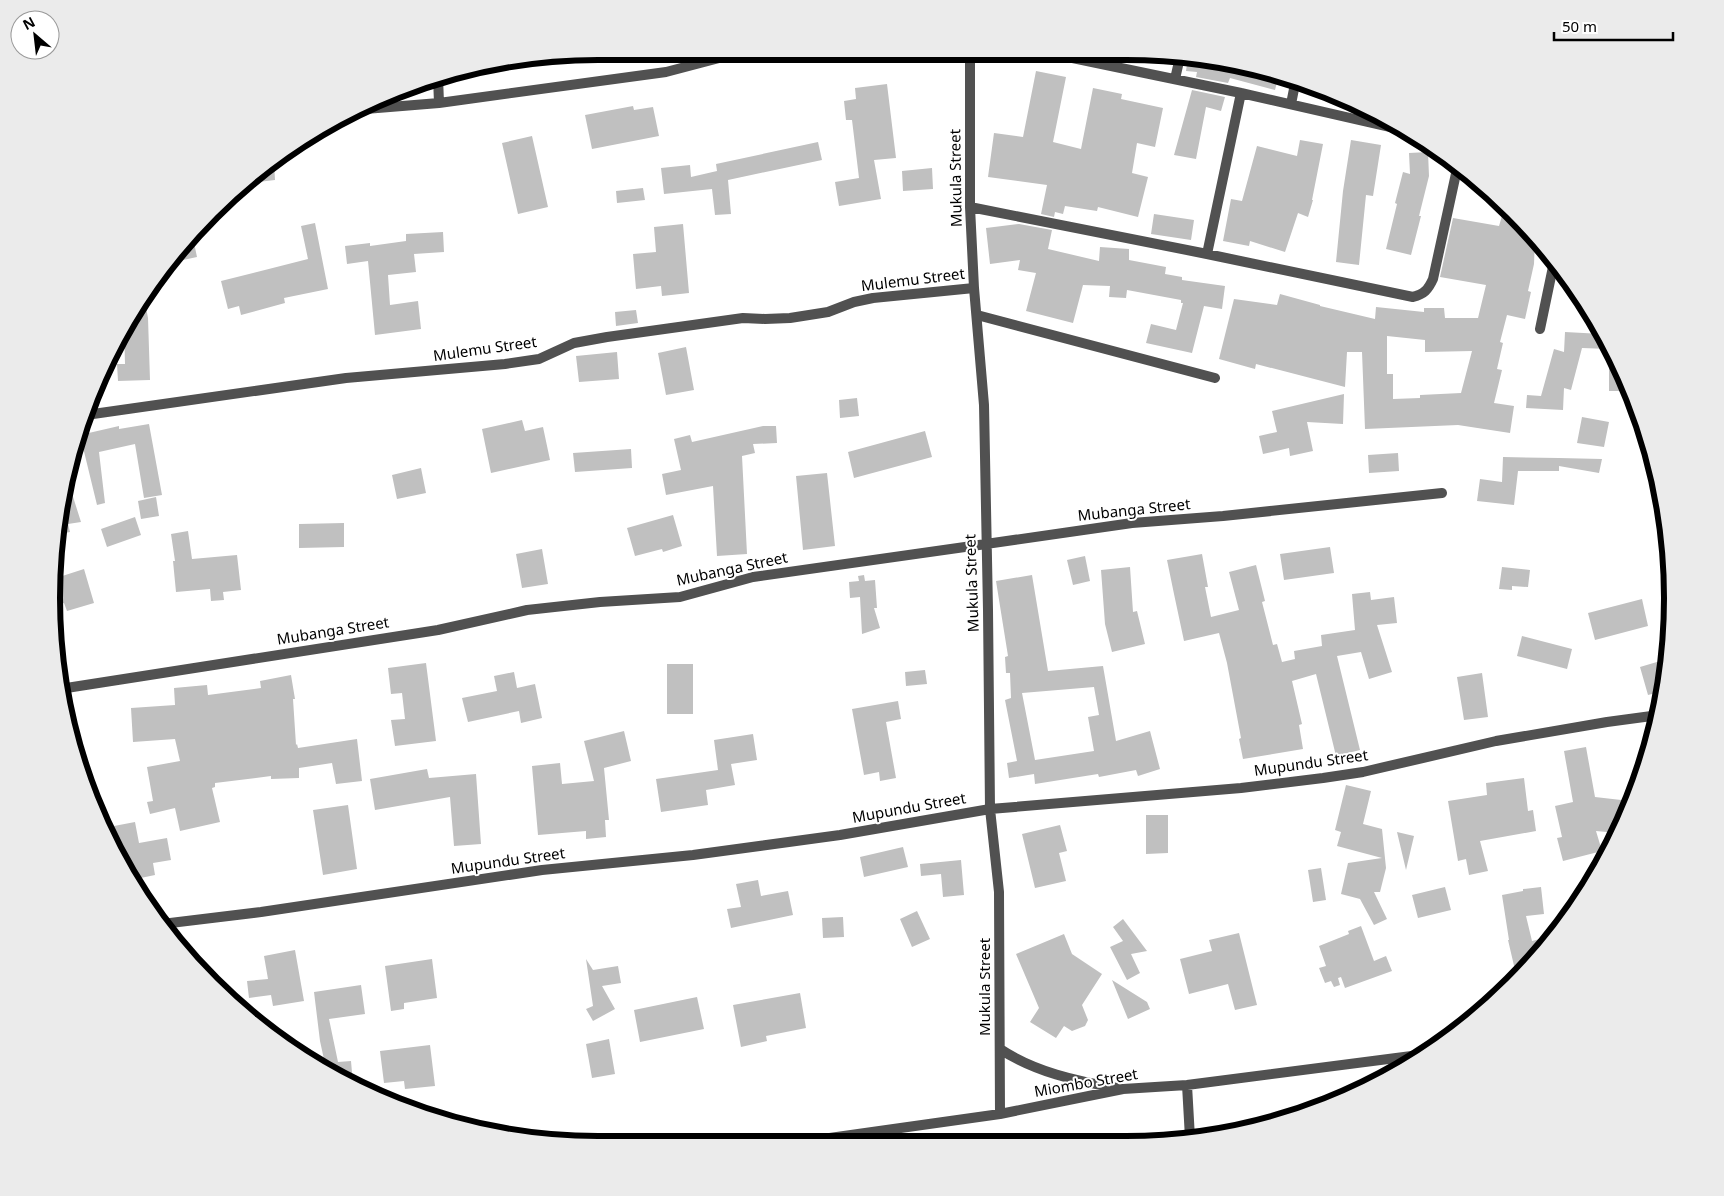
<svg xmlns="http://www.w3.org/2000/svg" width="1724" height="1196" font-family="'Noto Sans',sans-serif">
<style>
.building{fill:#c0c0c0;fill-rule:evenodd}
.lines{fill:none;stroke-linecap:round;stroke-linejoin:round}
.minor{stroke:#515151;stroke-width:10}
.labels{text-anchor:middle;stroke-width:4;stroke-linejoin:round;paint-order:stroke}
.street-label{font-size:15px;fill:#000;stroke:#fff}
.rim{fill:none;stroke:#000;stroke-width:6}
</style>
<rect width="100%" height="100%" fill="#fff"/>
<!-- building -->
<path class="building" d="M1188,57L1232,62L1279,74L1275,90L1230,78L1228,83L1196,77L1197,72L1186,71Z
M1036,71L1066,77L1053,142L1081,149L1093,88L1122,94L1121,99L1163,108L1155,147L1137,143L1132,173L1148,177L1138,217L1098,207L1097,211L1065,206L1063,214L1055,212L1054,217L1041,214L1047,185L988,177L994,133L1023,137Z
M887,84L896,158L874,160L881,199L839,206L835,182L859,178L852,120H846L844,101L856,99L855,88Z
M1192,90L1225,97L1221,111L1206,107L1196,159L1174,155Z
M633,106L634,110L653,107L659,136L592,149L585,115Z
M532,136L548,207L518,214L502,143Z
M1300,140L1323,144L1312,200H1313L1308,217L1298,213L1285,252L1250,241L1249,246L1223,241L1231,199L1242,201L1257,146L1297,156Z
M1351,140L1381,145L1373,196L1366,195L1359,265L1336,262L1343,191Z
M818,142L822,160L728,180L731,214L715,215L712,189L664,194L661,168L690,165L691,177L717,171L716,164Z
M1428,152L1429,176L1419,216H1421L1411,255L1386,249L1397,204L1395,203L1403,172L1410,174L1409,153Z
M274,161L275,180L250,183L265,169Z
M932,168L933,189L903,191L902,171Z
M643,188L645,200L617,203L616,191Z
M1505,206L1513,212L1535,239L1534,264L1528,291L1531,292L1525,319L1507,315L1500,342L1503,343L1497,369L1502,370L1494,403L1514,406L1510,433L1458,425L1365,429L1362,352H1347L1345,387L1256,364L1255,369L1219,359L1234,299L1277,305L1280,294L1320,305V306L1375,319L1376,307L1424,312V308H1444L1445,318H1478L1486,285L1440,277L1453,218L1499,226ZM1387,336L1425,340V352L1472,351L1461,393L1420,395V398L1393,399V374H1387Z
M1154,214L1194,220L1191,240L1151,234Z
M315,223L328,289L284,298L285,303L241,315L239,306L228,309L221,281L308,259L301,226Z
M683,224L689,293L662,296L661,286L636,289L633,254L656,252L654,227Z
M1019,224L1052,230L1048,249L1099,261L1100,247L1129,249V260L1166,267L1165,274L1182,277V280L1225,286L1222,309L1204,306L1192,353L1146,343L1151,324L1176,330L1183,303H1181V300L1127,290L1126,298L1109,297L1110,286L1083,285L1073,323L1026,311L1036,273L1018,270L1020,260L990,264L986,228Z
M443,232L444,252L414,254L416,272L388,275L390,305L418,301L421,329L375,335L368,261L347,264L345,246L370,243V246L406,241V234Z
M192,233L197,257L169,263L187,238Z
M144,297L148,318L150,380L118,381L117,364H125L124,326Z
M636,310L638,323L616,326L615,312Z
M1565,332L1602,334L1632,391H1609V349L1582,348L1571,390L1564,388L1563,410L1526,408L1527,395L1541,396L1554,349L1564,352Z
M686,347L694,390L666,395L658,353Z
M617,352L619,379L579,382L576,356Z
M1344,394L1343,424L1307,422L1313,451L1290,456L1289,448L1263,454L1259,436L1277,432L1272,411Z
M857,398L859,416L840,418L839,400Z
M1582,417L1609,422L1604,447L1577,443Z
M522,420L525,431L543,427L550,460L491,473L482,429Z
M149,424L162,495L144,498L135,444L99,452L105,503L97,505L80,435L119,426V429Z
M763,426H776L777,443L753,444L755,453L742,456L747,554L717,556L713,486L666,495L662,474L681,470L674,439L690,435L692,442Z
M925,431L932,457L854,478L848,452Z
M631,449L632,468L575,472L573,453Z
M1398,453L1399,471L1369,473L1368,455Z
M1503,457L1559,458L1602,459L1599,473L1559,466V471H1518L1514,505L1477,501L1480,479L1502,482Z
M421,468L426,493L397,499L392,475Z
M827,473L835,546L803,550L796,476Z
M68,481L81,522L68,524L70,532L55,535L56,527Z
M156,497L159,516L141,519L138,501Z
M673,515L682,546L663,552L662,549L635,556L627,528Z
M135,517L141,535L107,547L101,529Z
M344,523V547L299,548V524Z
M188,531L192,559L237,555L241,590L223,592L224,600L211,601L210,589L176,592L173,561H175L171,534Z
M1330,547L1334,573L1284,580L1280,554Z
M542,549L548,584L522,588L516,554Z
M1202,554L1208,587H1205L1211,617L1239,610L1229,572L1256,565L1265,601L1262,602L1273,645L1277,644L1282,662L1295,659L1294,651L1322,646L1321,635L1355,630L1352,594L1370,592L1371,600L1394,597L1397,623L1377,625L1392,672L1369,679L1361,652L1337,656L1360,750L1336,756L1316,674L1292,681L1302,724L1299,725L1303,749L1243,759L1239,739L1241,738L1227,663L1219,633L1184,641L1174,594L1167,560Z
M1085,556L1090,581L1073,585L1067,560Z
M1130,567L1133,612L1137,611L1145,644L1112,652L1105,624L1101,570Z
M1502,567L1530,570L1528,587L1512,586V590L1499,589Z
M84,569L94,603L67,611L64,603L52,607L53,579Z
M864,575L865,581L875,580L877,608H874L880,628L862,634L860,597L850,598L849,582L859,581L858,576Z
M1032,575L1048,671L1103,666L1116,741L1150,731L1160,769L1138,776L1136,770L1099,777L1098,774L1035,784L1034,774L1009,778L1007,763L1017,761L1005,700L1011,698L1010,673H1006L1005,657L1008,656L996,581ZM1094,687L1099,715L1088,717L1094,751L1035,760L1022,693Z
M1642,599L1648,626L1595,640L1588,613Z
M1522,636L1572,649L1567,669L1517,656Z
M1667,659L1664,691L1648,695L1640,667Z
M426,663L436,741L395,746L391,720L405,719L402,693L391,694L388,668Z
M667,664H693V714H667Z
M925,670L927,684L906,686L905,672Z
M514,672L517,688L535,684L542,718L521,723L519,711L468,722L462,698L497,691L494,676Z
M1482,673L1488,717L1464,720L1457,677Z
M291,675L295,699H293L296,745L297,744L298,748L357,739L362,781L336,784L332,763L299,768V778L271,779V776L215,783V787L212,788L220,822L180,831L175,808L150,814L147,802L153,801L147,767L180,761L175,739L133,742L131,708L175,705L174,688L207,685L208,695L261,688L260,681Z
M898,701L901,719L886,722L896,778L880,781L879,772L864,775L852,709Z
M624,731L631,761L604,768L609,820H605L606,837L586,839V831L538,835L532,766L560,763L562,784L594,781L584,741Z
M753,734L757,760L731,764L735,785L706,790L708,805L661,812L656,779L718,770L714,740Z
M1586,747L1595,797L1630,801L1629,811L1617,833L1596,831L1602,851L1563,861L1557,838L1562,837L1555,806L1573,802L1564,751Z
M427,769L429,778L476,774L481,844L454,846L450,797L375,810L370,779Z
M1524,778L1528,811L1533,810L1536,831L1480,841L1488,871L1469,875L1466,859L1458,861L1448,801L1487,795L1486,783Z
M1346,785L1371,791L1363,824L1382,829L1386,868L1380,892H1374L1387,919L1374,925L1360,899L1341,894L1348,863L1382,858L1337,846L1341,832L1335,830Z
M348,805L357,869L323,875L313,810Z
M1146,815H1168V853L1146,854Z
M135,822L139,843L167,838L171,860L153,863L155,875L131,880L113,849L118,848L114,826Z
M1060,825L1067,851L1059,853L1066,881L1035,888L1022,834Z
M1397,832L1414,836L1406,870Z
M903,847L908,867L864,877L860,857Z
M961,860L964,895L943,897L941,874L921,876L920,864Z
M1321,868L1326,900L1313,902L1308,870Z
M758,880L761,896L788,891L793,915L731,928L727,909L741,907L736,884Z
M1445,887L1451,910L1418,918L1412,895Z
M1541,887L1544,914L1526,916L1532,941L1552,936L1527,967L1515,970L1508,940H1509L1502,895L1523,891V889Z
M917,911L930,939L912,947L900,919Z
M843,917L844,937L823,938L822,918Z
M1123,919L1147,951L1131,954L1140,973L1127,980L1110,947L1123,941L1113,927Z
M1361,926L1374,961L1386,956L1392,971L1345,988L1341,977L1338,978L1340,985L1334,987L1331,981L1325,983L1319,968L1326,966L1319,946L1349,934L1348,931Z
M1239,933L1257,1005L1235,1010L1228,984L1189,994L1180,959L1212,951L1209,940Z
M1064,934L1072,954L1102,974L1082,1005L1088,1020L1085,1026L1072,1031L1064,1026L1056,1038L1030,1022L1039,1008L1016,954Z
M295,950L304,1001L273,1006L271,995L249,998L247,981L268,979L264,956Z
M432,959L437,998L404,1003V1009L391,1011L385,966Z
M586,959L593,970L618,966L621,983L602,986L615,1009L593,1021L586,1009L593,1006Z
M1112,980L1147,1002L1150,1009L1128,1019Z
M361,985L365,1014L329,1019L338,1062L351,1061L353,1084L317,1065L325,1064L320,1041L314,992Z
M800,993L806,1028L766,1036L767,1041L741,1047L733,1005Z
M697,997L704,1029L640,1042L634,1010Z
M609,1039L615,1074L592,1078L586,1044Z
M430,1045L435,1086L405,1089L404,1081L384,1083L380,1051Z"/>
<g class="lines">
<!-- minor -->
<path class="minor" d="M970,51V207L974,288L984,405L988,610L990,809L999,892L1000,1114
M1034,51L1063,56L1241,93L1407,131
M438,77L439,103
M1175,79L1180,57
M1291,104L1296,79
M353,110L439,103L666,72L723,57L756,51
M970,207L1207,254L1413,297C1424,294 1428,290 1433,279L1457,169
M1207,254L1241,93
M977,315L1215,378
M1540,329L1554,262
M86,415L346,378L505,364L539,359L574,343L607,337L743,318L765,319L790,318L828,312L854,302L873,298L974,288
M60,689L438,630L527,610L600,602L680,597L753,577L986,544L1132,523L1223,516L1442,493
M162,924L261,912L542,870L693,855L840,835L990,809L1241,788L1323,778L1363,772L1496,741L1607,722L1659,715
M1000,1049C1035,1072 1076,1081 1117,1088
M1187,1085L1190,1138
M780,1145L1000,1114L1123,1089L1187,1085L1427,1054"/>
</g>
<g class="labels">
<!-- street labels -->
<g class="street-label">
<text transform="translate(956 178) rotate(-91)" y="5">Mukula Street</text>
<text transform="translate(913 280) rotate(-7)" y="5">Mulemu Street</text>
<text transform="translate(485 349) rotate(-8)" y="5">Mulemu Street</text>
<text transform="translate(1134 510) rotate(-6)" y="5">Mubanga Street</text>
<text transform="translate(732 569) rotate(-12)" y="5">Mubanga Street</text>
<text transform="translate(972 583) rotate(-92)" y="5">Mukula Street</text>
<text transform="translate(333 631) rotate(-9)" y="5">Mubanga Street</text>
<text transform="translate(1311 763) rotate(-8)" y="5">Mupundu Street</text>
<text transform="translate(909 808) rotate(-10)" y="5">Mupundu Street</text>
<text transform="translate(508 861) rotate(-8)" y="5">Mupundu Street</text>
<text transform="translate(985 987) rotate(-90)" y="5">Mukula Street</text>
<text transform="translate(1086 1083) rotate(-10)" y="5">Miombo Street</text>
</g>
</g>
<!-- crop -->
<path d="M0 0H1724V1196H0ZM598 60H1126A538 538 0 0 1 1664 598V598A538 538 0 0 1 1126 1136H598A538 538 0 0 1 60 598V598A538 538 0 0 1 598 60Z" fill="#ebebeb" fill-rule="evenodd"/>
<path class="rim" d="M598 60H1126A538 538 0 0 1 1664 598V598A538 538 0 0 1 1126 1136H598A538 538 0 0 1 60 598V598A538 538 0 0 1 598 60Z"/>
<!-- north arrow -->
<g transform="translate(35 35) rotate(332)"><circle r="24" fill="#ffffff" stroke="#999999"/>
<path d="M0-4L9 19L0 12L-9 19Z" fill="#000000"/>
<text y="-8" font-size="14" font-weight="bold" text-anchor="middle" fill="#000000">N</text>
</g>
<!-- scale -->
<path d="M1554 32v8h119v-8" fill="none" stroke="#000000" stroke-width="2.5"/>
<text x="1562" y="32" font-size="15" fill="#000000" stroke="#ffffff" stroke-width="4" paint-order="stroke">50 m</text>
</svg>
